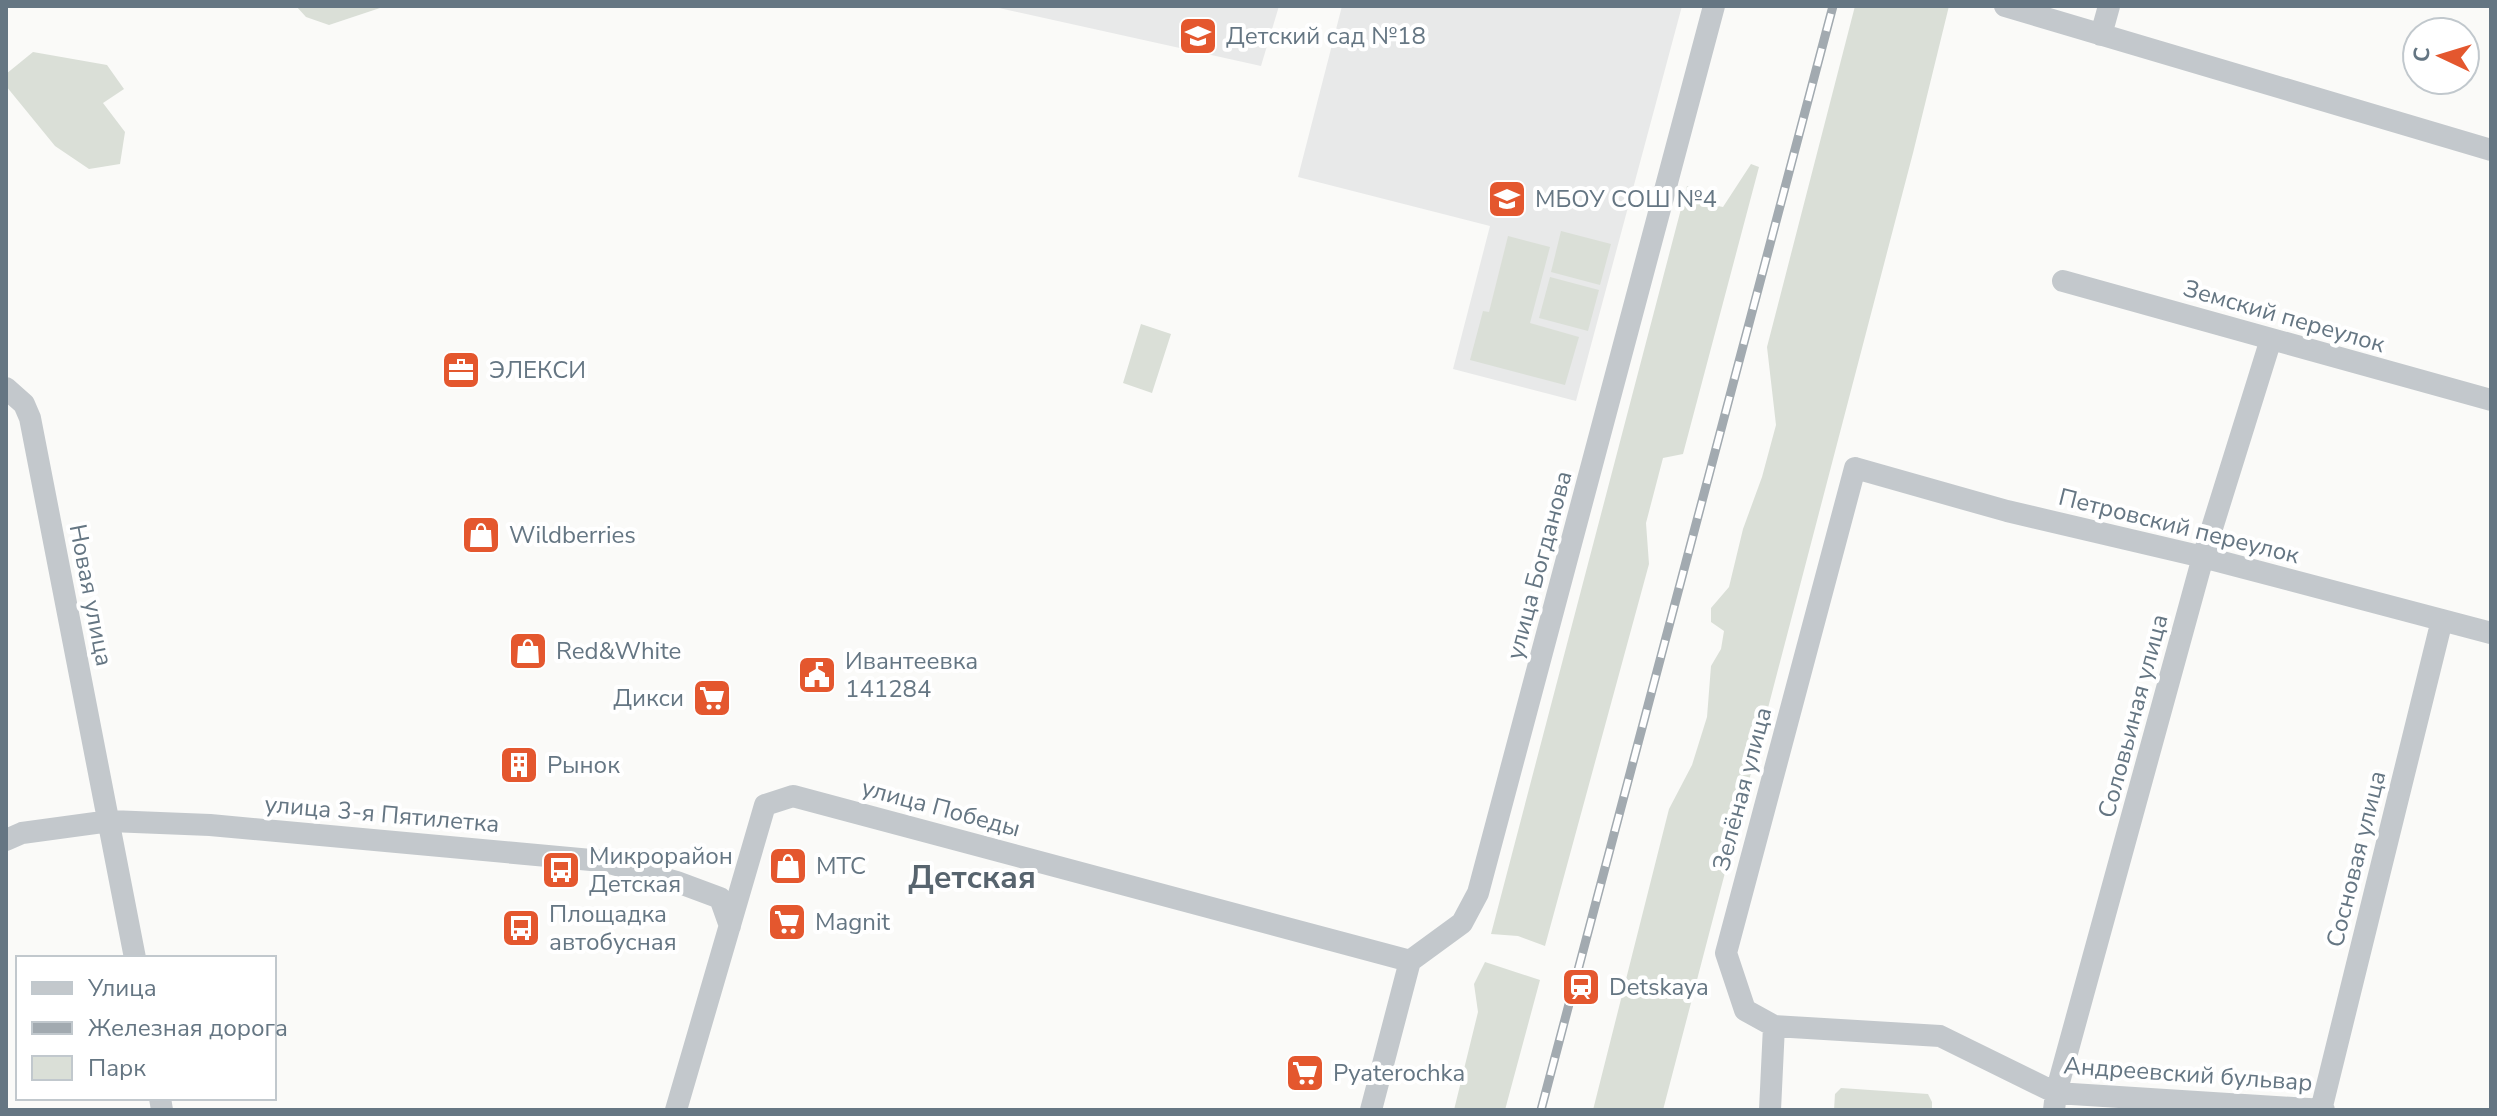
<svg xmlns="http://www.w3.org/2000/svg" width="2497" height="1116" font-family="'Nunito Sans',sans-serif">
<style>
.built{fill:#e8e9e9}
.green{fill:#dadfd7}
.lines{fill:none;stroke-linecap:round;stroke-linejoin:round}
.minor{stroke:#c3c8cc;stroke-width:22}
.rail-casing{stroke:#a2aab0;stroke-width:9}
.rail{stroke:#fff;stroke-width:6;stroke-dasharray:18;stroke-linecap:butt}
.labels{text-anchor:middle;stroke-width:8;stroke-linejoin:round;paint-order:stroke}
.poi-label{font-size:24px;fill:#657683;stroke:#fff;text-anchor:start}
.street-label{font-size:24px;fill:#657683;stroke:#fff}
.district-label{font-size:32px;font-weight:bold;fill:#57646e;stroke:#fff}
</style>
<rect width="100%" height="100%" fill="#fafaf8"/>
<!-- built -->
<path class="built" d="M990,6H1279L1261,66Z
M1342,6H1682L1576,401L1453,369L1490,226L1298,177Z"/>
<!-- green -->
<path class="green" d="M296,6H386L329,25L306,17Z
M1855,6H1949L1913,153L1663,1110H1593L1669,809L1692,765L1707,717L1711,666L1721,649L1724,631L1711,622V608L1729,587L1743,529L1762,477L1776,425L1767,347Z
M33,52L107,65L124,89L103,103L125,132L120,164L89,169L55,146L6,86V74Z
M1751,164L1759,167L1683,454L1663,458L1646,523L1649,564L1545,946L1518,936L1491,934L1687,186L1697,188L1703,203L1723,207Z
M1561,231L1611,244L1600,285L1551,272Z
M1508,236L1550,247L1530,323L1579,337L1565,385L1470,360L1483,311L1489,312Z
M1550,277L1599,290L1588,331L1539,318Z
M1141,324L1171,334L1152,393L1123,383Z
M1485,962L1540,980L1505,1110H1454L1478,1012L1474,984Z
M1841,1088L1928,1094L1932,1102V1110H1834L1835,1094Z"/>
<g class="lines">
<!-- minor -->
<path class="minor" d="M2005,6L2491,150
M2101,35L2109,6
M2063,281L2491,400
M6,388L24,404L30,418L135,958
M6,840L22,833L110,821L210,825L602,861L677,882L720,898L730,926
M1774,1026L1940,1036L2056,1093L2324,1110
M160,1098L162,1110
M676,1110L765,805L793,796L1410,961
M1371,1110L1410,961L1462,923L1478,893L1714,6
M1770,1110L1774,1026L1745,1010L1726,953L1855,468L2007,511L2203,557L2491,633
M2054,1110L2056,1093L2203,557L2271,339
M2321,1110L2442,620"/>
<defs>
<path id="rail" d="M1541,1110L1833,6"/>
</defs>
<!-- rail casing -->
<use href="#rail" class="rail-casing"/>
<!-- rail -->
<use href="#rail" class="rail"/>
</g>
<!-- icons -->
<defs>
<symbol id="school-square" viewBox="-11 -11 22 22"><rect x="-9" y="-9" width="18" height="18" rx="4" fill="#e4572e" stroke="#fff"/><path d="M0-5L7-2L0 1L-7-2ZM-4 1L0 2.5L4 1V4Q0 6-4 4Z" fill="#fff"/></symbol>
<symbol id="office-square" viewBox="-11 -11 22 22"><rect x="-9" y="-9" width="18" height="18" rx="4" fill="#e4572e" stroke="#fff"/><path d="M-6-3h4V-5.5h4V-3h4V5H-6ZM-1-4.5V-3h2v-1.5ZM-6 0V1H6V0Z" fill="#fff"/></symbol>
<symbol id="shop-square" viewBox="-11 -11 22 22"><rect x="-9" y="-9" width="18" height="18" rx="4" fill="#e4572e" stroke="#fff"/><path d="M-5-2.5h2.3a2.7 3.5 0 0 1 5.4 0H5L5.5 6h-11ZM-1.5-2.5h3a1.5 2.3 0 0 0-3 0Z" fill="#fff"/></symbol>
<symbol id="civic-square" viewBox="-11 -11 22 22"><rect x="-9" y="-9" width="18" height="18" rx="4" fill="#e4572e" stroke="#fff"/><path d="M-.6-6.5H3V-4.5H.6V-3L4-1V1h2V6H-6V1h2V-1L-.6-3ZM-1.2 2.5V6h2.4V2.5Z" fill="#fff"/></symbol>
<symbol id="supermarket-square" viewBox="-11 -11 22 22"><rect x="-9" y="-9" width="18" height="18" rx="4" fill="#e4572e" stroke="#fff"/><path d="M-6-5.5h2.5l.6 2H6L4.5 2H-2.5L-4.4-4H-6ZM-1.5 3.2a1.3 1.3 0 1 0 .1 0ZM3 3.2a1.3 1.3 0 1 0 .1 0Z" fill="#fff"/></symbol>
<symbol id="building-square" viewBox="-11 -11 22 22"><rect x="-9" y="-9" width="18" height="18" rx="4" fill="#e4572e" stroke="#fff"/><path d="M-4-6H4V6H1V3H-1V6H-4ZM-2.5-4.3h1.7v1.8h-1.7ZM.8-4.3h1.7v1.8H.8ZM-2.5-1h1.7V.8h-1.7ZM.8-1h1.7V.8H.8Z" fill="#fff"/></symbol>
<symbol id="bus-square" viewBox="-11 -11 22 22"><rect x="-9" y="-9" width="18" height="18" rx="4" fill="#e4572e" stroke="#fff"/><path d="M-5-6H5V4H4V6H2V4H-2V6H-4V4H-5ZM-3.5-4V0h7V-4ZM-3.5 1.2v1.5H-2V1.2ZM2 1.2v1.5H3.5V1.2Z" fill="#fff"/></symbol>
<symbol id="station-square" viewBox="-11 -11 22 22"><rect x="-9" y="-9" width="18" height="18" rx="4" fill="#e4572e" stroke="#fff"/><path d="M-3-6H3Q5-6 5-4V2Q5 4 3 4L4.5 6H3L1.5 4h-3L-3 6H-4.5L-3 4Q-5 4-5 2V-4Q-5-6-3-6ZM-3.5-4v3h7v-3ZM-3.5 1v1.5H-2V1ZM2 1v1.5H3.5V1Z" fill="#fff"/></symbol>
</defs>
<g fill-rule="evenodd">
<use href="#school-square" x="1176" y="14" width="44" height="44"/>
<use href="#school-square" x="1485" y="177" width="44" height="44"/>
<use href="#office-square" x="439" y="348" width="44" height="44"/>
<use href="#shop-square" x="459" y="513" width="44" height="44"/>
<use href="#shop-square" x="506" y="629" width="44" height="44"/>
<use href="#civic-square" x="795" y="653" width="44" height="44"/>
<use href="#supermarket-square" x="690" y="676" width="44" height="44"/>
<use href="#building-square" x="497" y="743" width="44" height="44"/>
<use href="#shop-square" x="766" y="844" width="44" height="44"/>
<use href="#bus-square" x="539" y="848" width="44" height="44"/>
<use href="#supermarket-square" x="765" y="900" width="44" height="44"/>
<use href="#bus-square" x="499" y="906" width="44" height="44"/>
<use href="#station-square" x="1559" y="965" width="44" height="44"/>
<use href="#supermarket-square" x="1283" y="1051" width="44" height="44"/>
</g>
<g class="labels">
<!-- poi labels -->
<g class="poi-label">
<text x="1226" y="44">Детский сад №18</text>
<text x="1535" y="207">МБОУ СОШ №4</text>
<text x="489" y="378">ЭЛЕКСИ</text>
<text x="509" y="543">Wildberries</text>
<text x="556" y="659">Red&amp;White</text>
<text x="845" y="669">Ивантеевка<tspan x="845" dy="28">141284</tspan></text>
<text x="684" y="706" text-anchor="end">Дикси</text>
<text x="547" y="773">Рынок</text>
<text x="589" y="864">Микрорайон<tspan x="589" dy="28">Детская</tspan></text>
<text x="816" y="874">МТС</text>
<text x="549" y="922">Площадка<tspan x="549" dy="28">автобусная</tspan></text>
<text x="815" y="930">Magnit</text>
<text x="1609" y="995">Detskaya</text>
<text x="1333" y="1081">Pyaterochka</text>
</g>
<!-- street labels -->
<g class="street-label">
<text transform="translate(2284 316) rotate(16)" y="8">Земский переулок</text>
<text transform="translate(2179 526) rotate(14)" y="8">Петровский переулок</text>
<text transform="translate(1539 565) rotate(-75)" y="8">улица Богданова</text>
<text transform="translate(91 595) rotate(79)" y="8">Новая улица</text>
<text transform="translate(2133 716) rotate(-75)" y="8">Соловьиная улица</text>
<text transform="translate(1742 789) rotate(-75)" y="8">Зелёная улица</text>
<text transform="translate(941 808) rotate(15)" y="8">улица Победы</text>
<text transform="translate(382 814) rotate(5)" y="8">улица 3-я Пятилетка</text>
<text transform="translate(2356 859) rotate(-76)" y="8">Сосновая улица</text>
<text transform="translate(2188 1074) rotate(4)" y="8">Андреевский бульвар</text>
</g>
<!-- district labels -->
<g class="district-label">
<text x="972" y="888">Детская</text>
</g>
</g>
<!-- border -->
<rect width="2497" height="1116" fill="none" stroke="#657683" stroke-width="16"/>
<!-- legend -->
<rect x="16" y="956" width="260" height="144" fill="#ffffff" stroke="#c1c8cd" stroke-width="2"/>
<rect x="32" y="982" width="40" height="12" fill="#c3c8cc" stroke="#c1c8cd" stroke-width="2"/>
<text x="88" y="996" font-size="24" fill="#657683">Улица</text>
<rect x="32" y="1022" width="40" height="12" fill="#a2aab0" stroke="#c1c8cd" stroke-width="2"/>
<text x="88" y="1036" font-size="24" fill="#657683">Железная дорога</text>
<rect x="32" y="1056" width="40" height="24" fill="#dadfd7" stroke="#c1c8cd" stroke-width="2"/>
<text x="88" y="1076" font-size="24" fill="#657683">Парк</text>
<!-- north arrow -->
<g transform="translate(2441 56) rotate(274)"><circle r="38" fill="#ffffff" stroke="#c1c8cd" stroke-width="2"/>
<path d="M0-6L14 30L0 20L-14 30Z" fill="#e4572e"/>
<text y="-12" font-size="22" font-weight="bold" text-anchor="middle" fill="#657683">С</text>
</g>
</svg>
